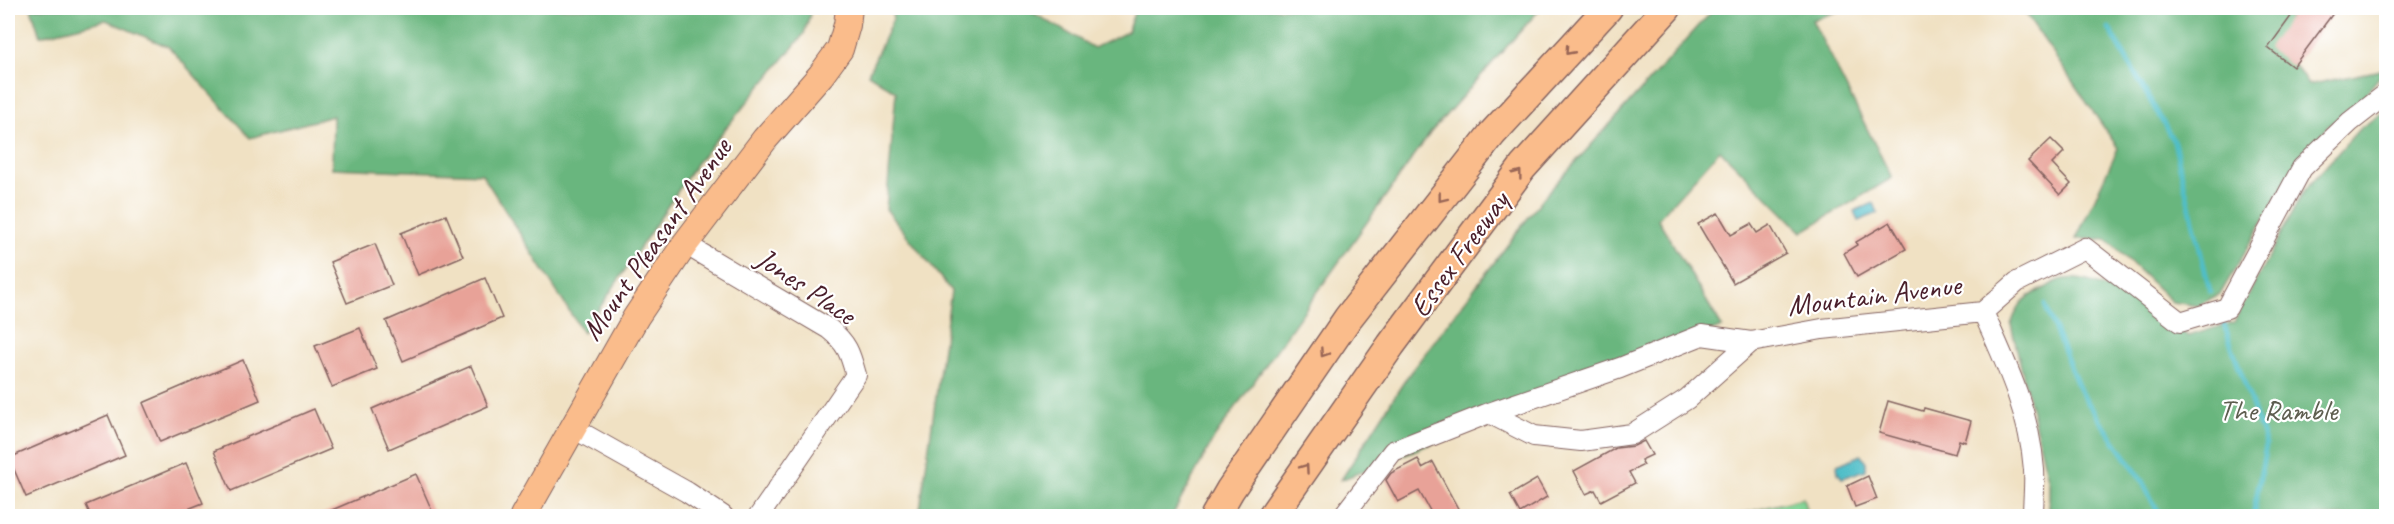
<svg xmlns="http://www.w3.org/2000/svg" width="2394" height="524" font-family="Caveat,sans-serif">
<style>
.green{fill:#82d495;stroke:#667a60;stroke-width:1.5}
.forest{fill:#69b67e;stroke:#5a6a54;stroke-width:1.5}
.water{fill:#50bec8;stroke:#4d6e7a;stroke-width:1.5}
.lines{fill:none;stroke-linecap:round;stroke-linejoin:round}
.stream{stroke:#50bec8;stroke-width:5}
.building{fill:#e8a298}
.minor-casing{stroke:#846360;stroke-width:22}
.major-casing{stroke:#846360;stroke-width:28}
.highway-casing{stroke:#846360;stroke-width:31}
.minor{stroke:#fff;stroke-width:20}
.major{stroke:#fabc8b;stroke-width:26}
.highway{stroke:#fabc8b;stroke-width:28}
.oneway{stroke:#996656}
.labels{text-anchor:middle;stroke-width:4.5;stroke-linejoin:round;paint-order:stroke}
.street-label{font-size:30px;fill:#4a1f2b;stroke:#fff}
.park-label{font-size:30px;fill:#5e5e50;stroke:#fff}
</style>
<rect width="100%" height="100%" fill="#fff"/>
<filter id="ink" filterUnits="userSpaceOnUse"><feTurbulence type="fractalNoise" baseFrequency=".0167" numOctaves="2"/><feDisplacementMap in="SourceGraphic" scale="12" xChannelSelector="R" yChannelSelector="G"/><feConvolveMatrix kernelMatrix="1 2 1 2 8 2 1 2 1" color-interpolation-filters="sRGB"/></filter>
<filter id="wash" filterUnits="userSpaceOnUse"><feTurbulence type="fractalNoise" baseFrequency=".008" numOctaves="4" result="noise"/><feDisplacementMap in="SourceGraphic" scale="24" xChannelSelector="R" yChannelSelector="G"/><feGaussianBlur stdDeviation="1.35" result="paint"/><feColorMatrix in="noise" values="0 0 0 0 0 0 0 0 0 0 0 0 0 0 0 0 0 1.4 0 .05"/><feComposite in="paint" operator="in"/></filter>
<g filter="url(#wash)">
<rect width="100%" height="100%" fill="#f0e1c3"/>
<!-- green -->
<path class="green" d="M1803,498L1808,516H1733Z"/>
<!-- forest -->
<path class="forest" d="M31,8H812L804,34L696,164L583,333L482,174L332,168L333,116L250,138L169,47L106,20L40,36Z
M891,8H1025L1094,48L1127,32L1136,8H1541L1431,132L1214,438L1172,516H919L951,291L886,209L896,92L868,74L893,19Z
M1715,8H1848L1812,20L1892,178L1802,232L1720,150L1658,219L1722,327L1341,480L1407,377L1544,197Z
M2022,8H2292L2282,46L2308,85L2386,69L2363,97L2327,127L2293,170L2221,293L2198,306L2172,302L2106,239H2076L2118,148Z
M2386,110V516H2049V483L2011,325C2018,304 2022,299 2043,289C2049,286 2057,280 2064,279C2099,273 2160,318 2189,336L2234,322L2304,191L2359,129Z"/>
<!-- water -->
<path class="water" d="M1874,203L1878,213L1858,221L1854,211Z
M1861,455L1866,462V470L1842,478L1838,473L1837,465Z"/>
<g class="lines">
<!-- stream -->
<path class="stream" d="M2109,28L2174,142L2210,291
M2045,305L2081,393L2141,479L2160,516
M2224,324L2266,445L2253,516"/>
</g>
<g id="blocks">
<!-- building -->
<path class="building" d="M2297,8H2337L2293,67L2268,48Z
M2051,139L2064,152L2052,164L2071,184L2060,195L2028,161Z
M1718,213L1731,235L1751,224L1757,233L1770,225L1786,253L1733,283L1698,224Z
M446,215L463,256L418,275L401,233Z
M1890,222L1906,249L1857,277L1844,253L1857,245L1856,242Z
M375,244L392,285L347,303L330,262Z
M485,278L502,318L403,361L386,321Z
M360,328L377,369L332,387L315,346Z
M243,360L260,400L160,442L143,403Z
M471,366L488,406L389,449L372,409Z
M1888,401L1923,411L1924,408L1971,421L1965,442L1959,440L1955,454L1879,433Z
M314,409L331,449L231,491L214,451Z
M108,415L125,455L26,497L9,458Z
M1644,441L1652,455L1641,460L1644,465L1629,472L1635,483L1601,501L1595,490L1586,494L1574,471L1616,448L1634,446Z
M1418,459L1422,468L1433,462L1462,516H1433L1419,491L1398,502L1386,480L1391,473Z
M186,463L203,503L170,516H91L86,505Z
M416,474L433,513L425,516H318Z
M1868,476L1877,499L1855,507L1847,486Z
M1537,479L1547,497L1520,513L1510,495Z"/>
</g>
</g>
<g filter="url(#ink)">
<use href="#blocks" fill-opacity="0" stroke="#846360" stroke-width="1.5"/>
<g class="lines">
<defs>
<path id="minor" d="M685,244L829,329C847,343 850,353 856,375L759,516
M1983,312C2006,363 2030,413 2034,470C2035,485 2033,501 2033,516
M1489,413L1620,368L1702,335L1751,342
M573,428L687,492L723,516
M1343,516L1393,451L1489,413L1534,436L1581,441L1632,434L1687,399L1751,342L1822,329L1983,312L2017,282L2085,248L2180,322L2227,308L2302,168L2350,122L2386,94"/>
<path id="major" d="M523,516L636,317L685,244L765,139L821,75L840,49L847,25L849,8"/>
<path id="highway" d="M1215,516L1230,490L1348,318L1492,134L1608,8
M1272,516L1391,345L1523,167L1667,8"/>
</defs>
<!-- minor casing -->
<use href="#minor" class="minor-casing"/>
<!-- major casing -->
<use href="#major" class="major-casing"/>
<!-- highway casing -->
<use href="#highway" class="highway-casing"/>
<!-- minor -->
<use href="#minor" class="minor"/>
<!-- major -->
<use href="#major" class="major"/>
<!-- highway -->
<use href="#highway" class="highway"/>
</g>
<!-- one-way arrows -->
<defs><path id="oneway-chevron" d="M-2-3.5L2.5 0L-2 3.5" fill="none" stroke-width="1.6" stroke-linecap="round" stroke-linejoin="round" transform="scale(1.5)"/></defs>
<g class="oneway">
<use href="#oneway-chevron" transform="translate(1569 51) rotate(132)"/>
<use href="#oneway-chevron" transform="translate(1518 174) rotate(-53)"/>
<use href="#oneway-chevron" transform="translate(1442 198) rotate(128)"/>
<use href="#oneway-chevron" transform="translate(1324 353) rotate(124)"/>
<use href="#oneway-chevron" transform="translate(1305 468) rotate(-55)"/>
</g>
</g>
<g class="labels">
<!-- street labels -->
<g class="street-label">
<text transform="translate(656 239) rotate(-55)" y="10">Mount Pleasant Avenue</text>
<text transform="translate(1459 254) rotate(-54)" y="10">Essex Freeway</text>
<text transform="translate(806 286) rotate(34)" y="10">Jones Place</text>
<text transform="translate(1874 295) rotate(-7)" y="10">Mountain Avenue</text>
</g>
<!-- park labels -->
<g class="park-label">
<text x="2278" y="420">The Ramble</text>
</g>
</g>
<!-- margin -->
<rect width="2394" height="524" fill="none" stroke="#fff" stroke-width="30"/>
</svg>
